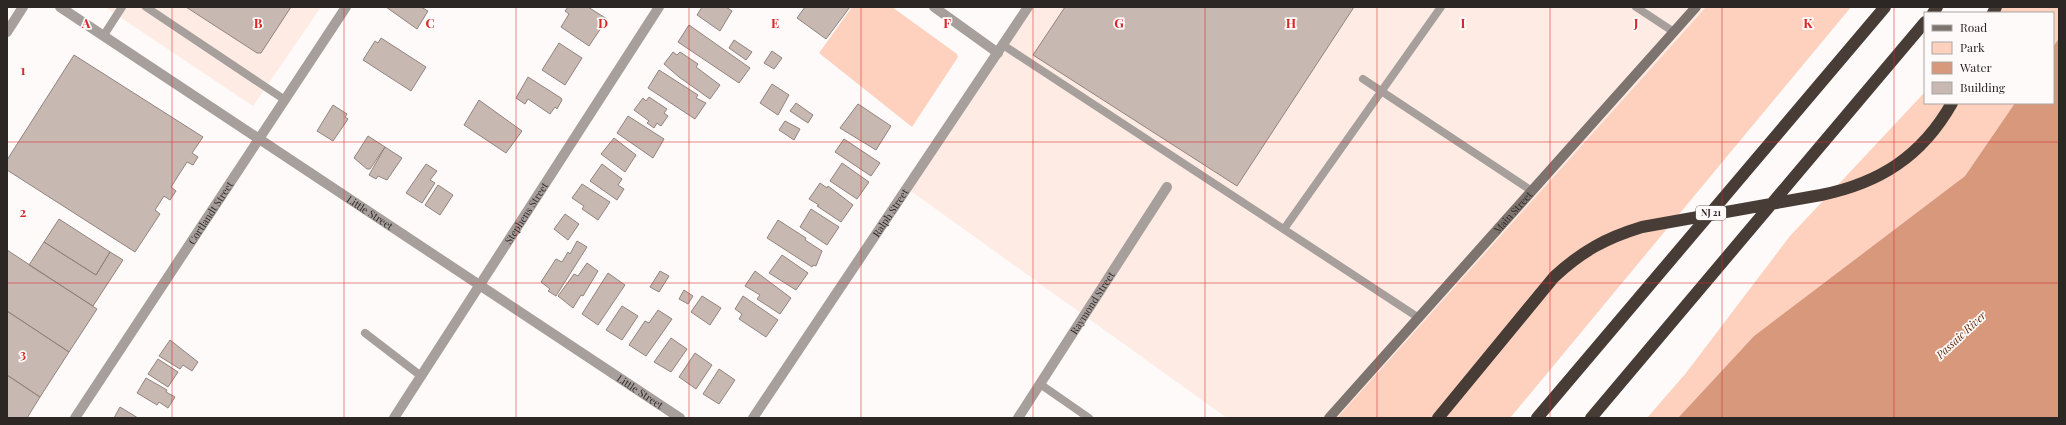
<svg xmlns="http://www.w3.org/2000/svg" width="2066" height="425" font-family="'Playfair Display',serif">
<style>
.built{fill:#feebe3}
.green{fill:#fdd1be}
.water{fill:#d8987b}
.building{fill:#c8b8b2;stroke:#92847e}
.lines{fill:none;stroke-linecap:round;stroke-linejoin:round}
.lane{stroke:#a69f9c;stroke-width:8}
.street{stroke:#a69f9c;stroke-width:10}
.secondary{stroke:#7d7470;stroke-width:10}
.highway{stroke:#483c36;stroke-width:12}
.grid{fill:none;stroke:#d62828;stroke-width:1;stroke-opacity:0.55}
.labels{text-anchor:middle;stroke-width:3.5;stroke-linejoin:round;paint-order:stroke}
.shield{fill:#fdfaf9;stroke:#6b6664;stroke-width:1}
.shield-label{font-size:9px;font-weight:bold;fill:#2c2624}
.street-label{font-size:10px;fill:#2c2624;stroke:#fdfaf9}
.water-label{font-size:11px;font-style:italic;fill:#602604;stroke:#fdfaf9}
.grid-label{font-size:13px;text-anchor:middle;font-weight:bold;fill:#d62828;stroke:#fdfaf9;stroke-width:3.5;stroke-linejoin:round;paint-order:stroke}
</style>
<rect width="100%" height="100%" fill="#fdfaf9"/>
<!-- built -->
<path class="built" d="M105,7H321L253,106Z
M1030,7H1706L1337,418H1227L908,189Z"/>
<!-- green -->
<path class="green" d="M852,7H892L957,54L958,57L912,127L819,53Z
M1706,7H1851L1510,418H1337Z
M1998,7H2059V38L2053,47V13H1993Z
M1925,92V103H2015L1965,176L1754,336L1678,418H1647L1686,373L1790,236Z"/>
<!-- water -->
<path class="water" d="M2059,38V418H1678L1754,336L1965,176L2015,103H2053V47Z"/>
<!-- building -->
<path class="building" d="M186,7H291L261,53H257Z
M386,7H421L428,11L417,29Z
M568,7H588L607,19L589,46L561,27L569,14L565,11Z
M702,7H726L732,11L720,31L697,15Z
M805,7H850L826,39L797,18Z
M1065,7H1354L1237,186L1033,55Z
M689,25L750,68L739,83L678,42Z
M381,38L426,67L411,91L363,60L375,41L378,43Z
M734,40L752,52L746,60L729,48Z
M559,43L582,58L565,85L542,70Z
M772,51L782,58L774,69L764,63Z
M673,52L677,55L680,52L698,64L696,67L720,85L710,99L679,77L664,64Z
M74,55L203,137L192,153L198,157L193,165L187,162L171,187L176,191L170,200L164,196L155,210L160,214L135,252L7,170V160Z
M659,70L698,95L696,98L706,103L695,119L648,88Z
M528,77L561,98L562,100L557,109L555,107L550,114L528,99L525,104L516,98Z
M772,84L789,95L778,115L760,103Z
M649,97L667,109L664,113L668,116L661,126L657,123L654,128L647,123L649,121L634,110L643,98L646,101Z
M479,100L522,131L506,153L464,125Z
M796,103L813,115L808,123L790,111Z
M858,104L891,126L876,150L840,128Z
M333,105L347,114L345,117L348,119L333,141L317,131Z
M628,116L664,139L653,158L617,133Z
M785,121L800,129L794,140L779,130Z
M368,136L385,147L370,169H367L354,158Z
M614,138L636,155L625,172L601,154Z
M844,139L880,163L871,176L835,152Z
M385,147L402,158L387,180L378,176L376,179L369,175Z
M842,163L869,182L857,199L830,181Z
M426,164L437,171L430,180L435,183L422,203L406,193Z
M602,164L622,179L618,185L624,189L617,200L590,181Z
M820,183L827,188L828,186L853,205L841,222L817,206L819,205L809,199Z
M582,184L610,202L598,220L582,209L584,206L572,198Z
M438,185L453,195L440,215L425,205Z
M811,209L839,227L827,245L800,227Z
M565,214L579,224L568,240L554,229Z
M59,219L110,252L96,275L44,242Z
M778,220L806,238L805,240L822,251L816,266L813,265L812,267L767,238Z
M577,241L587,247L556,296L548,291L550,289L541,282L556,259L562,262L568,252L570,254Z
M44,242L96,275L110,252L123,260L93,306L29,265Z
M7,250L97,309L69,352L7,311Z
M782,255L808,273L796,290L769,273Z
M587,263L598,271L583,296L581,295L573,308L558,296L574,274L578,276Z
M660,271L669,276L659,292L650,287Z
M755,271L791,298L780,314L757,299L760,295L745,286Z
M608,273L625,285L598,325L582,314Z
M684,290L693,296L688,304L679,299Z
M702,296L721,308L710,325L691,312Z
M743,296L778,320L766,337L739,319L742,314L735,309Z
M622,306L638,316L622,340L606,330Z
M658,310L672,319L646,356L629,345L645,321L649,323Z
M7,311L69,352L40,397L7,375Z
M671,338L687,349L671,372L654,362Z
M170,340L198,362L192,371L183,365L180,369L159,356Z
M695,353L712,365L696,389L679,377Z
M158,359L178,372L168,387L148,374Z
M719,369L735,380L719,404L703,394Z
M7,375L40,397L27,418H7Z
M146,378L167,390L166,392L175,397L168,408L159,402L157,405L137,393Z
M120,407L138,418H114Z"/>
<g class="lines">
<!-- lane -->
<path class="lane" d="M146,7L285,100
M1636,7L1674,32
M104,35L122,7
M1003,45L1419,318
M1363,79L1532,191
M1284,229L1441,7
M365,333L421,376
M1040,384L1089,418"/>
<!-- street -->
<g class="street">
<path id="s1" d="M60,7L680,418"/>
<path d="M934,7L998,53"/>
<path d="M7,32L23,7"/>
<path id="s2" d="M75,418L346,7"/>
<path id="s3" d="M394,418L659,7"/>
<path id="s4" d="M753,418L1028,7"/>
<path id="s5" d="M1018,418L1167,187"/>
</g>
<!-- secondary -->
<path class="secondary" id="s6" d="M1329,418L1696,7"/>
<!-- highway -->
<path class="highway" d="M1933,13L1937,7
M1993,13L1996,7
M1438,418L1554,277C1582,251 1606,238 1642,227L1821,195C1880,183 1922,156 1952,103
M1537,418L1885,7
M1591,418L1925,22"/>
</g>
<!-- grid -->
<path class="grid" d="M172,7V418M344,7V418M516,7V418M689,7V418M861,7V418M1033,7V418M1205,7V418M1377,7V418M1550,7V418M1722,7V418M1894,7V418M7,142H2059M7,283H2059"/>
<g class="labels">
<!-- shield labels -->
<rect class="shield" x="1696" y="206" width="30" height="14" rx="3"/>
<g class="shield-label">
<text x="1711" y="216">NJ 21</text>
</g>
<!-- street labels -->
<g class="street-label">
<text dy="4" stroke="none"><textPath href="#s1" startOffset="372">Little Street</textPath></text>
<text dy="4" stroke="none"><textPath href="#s3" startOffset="244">Stephens Street</textPath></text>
<text dy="4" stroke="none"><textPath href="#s6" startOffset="276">Main Street</textPath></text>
<text dy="4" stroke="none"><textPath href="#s2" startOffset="246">Cortlandt Street</textPath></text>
<text dy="4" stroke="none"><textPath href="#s4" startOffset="247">Ralph Street</textPath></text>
<text dy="4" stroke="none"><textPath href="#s5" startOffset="137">Raymond Street</textPath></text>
<text dy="4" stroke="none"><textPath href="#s1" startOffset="696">Little Street</textPath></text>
</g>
<!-- water labels -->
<g class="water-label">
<text transform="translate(1961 335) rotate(-43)" y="4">Passaic River</text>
</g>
</g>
<g class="grid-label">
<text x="86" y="28">A</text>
<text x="258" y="28">B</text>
<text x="430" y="28">C</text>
<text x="603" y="28">D</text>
<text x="775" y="28">E</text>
<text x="947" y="28">F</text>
<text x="1119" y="28">G</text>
<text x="1291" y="28">H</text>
<text x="1463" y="28">I</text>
<text x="1636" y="28">J</text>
<text x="1808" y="28">K</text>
<text x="23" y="75">1</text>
<text x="23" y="217">2</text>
<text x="23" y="359">3</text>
</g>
<!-- border -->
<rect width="2066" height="425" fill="none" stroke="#2c2624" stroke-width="16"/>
<!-- legend -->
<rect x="1924" y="12" width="130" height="92" fill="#fdfaf9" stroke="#a9a5a4"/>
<rect x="1932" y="25" width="20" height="6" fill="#7d7470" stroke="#a9a5a4"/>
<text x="1960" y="32" font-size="12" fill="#2c2624">Road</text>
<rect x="1932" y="42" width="20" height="12" fill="#fdd1be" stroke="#a9a5a4"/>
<text x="1960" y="52" font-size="12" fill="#2c2624">Park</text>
<rect x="1932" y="62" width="20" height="12" fill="#d8987b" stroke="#a9a5a4"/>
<text x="1960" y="72" font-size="12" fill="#2c2624">Water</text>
<rect x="1932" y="82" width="20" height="12" fill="#c8b8b2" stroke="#a9a5a4"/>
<text x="1960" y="92" font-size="12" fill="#2c2624">Building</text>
</svg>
